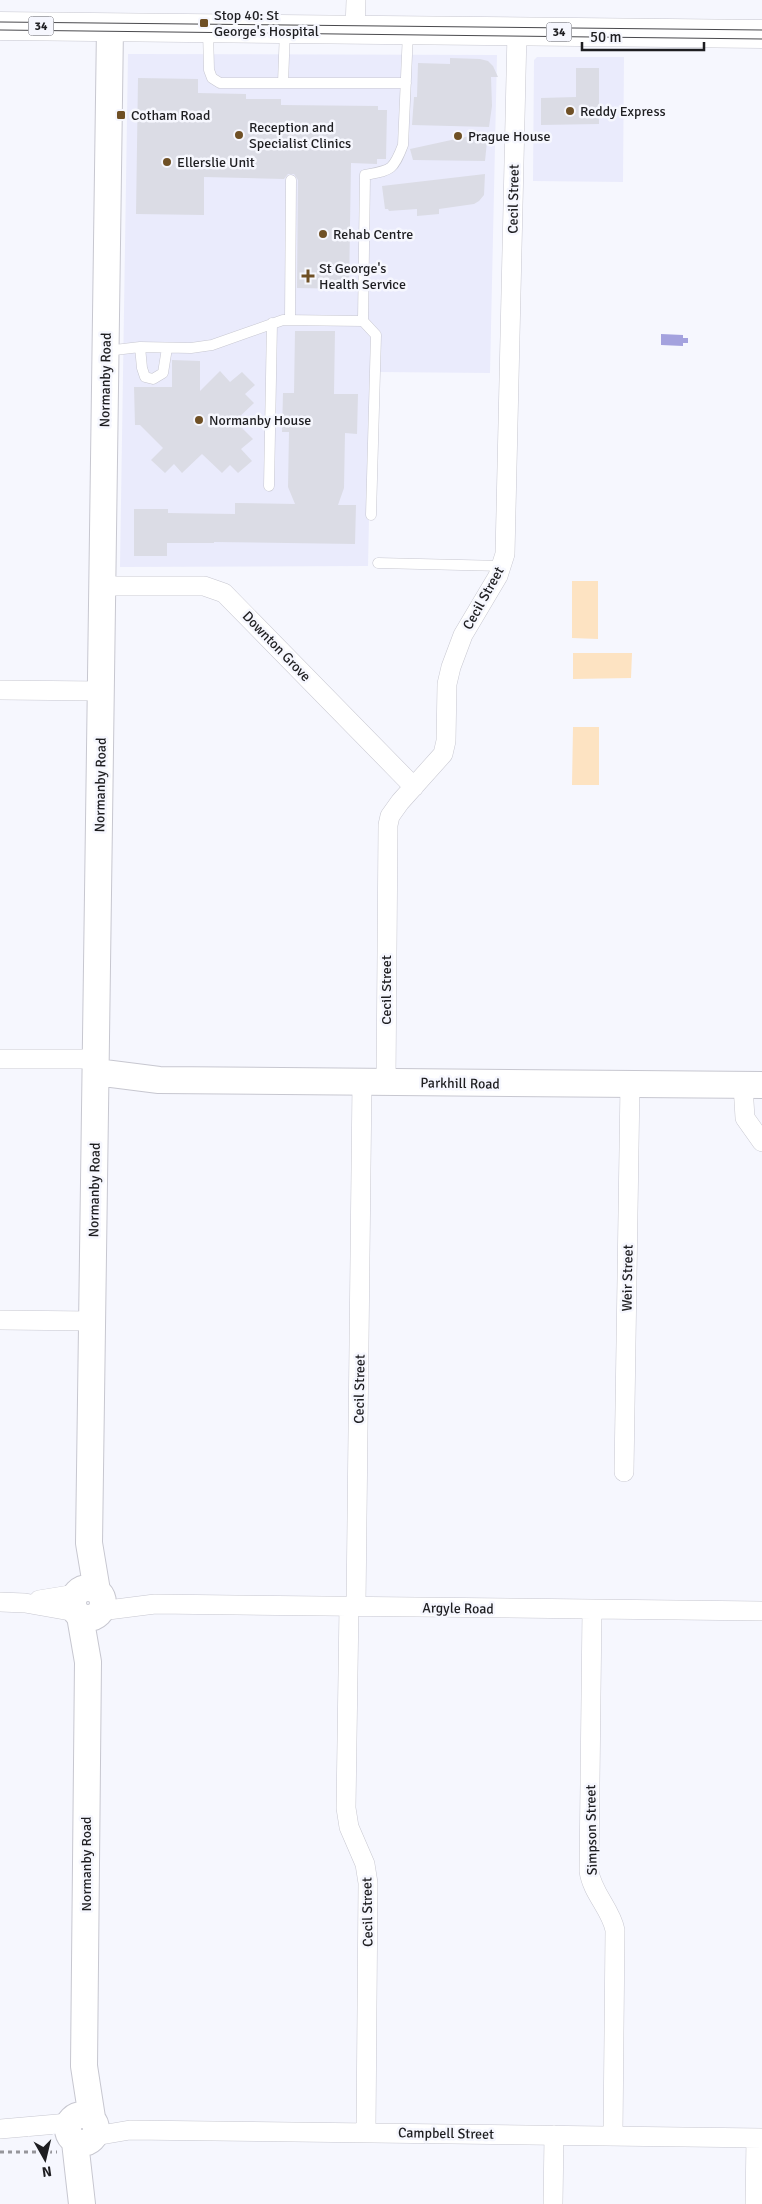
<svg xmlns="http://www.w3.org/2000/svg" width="762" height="2204" font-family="Signika,sans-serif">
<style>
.built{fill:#eaebfc}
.green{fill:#fde3c2}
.water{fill:#a4a2de}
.building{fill:#dbdce5}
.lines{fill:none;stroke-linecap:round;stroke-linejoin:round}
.lane-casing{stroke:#c7c7d0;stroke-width:11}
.street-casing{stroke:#c7c7d0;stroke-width:20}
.secondary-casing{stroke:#c7c7d0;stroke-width:28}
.primary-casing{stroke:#c7c7d0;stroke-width:29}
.path{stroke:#96969b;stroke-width:3;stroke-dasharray:4 4;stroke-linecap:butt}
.lane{stroke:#fff;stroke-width:10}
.street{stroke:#fff;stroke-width:19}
.secondary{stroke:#fff;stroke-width:26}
.primary{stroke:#fff;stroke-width:28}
.tram{stroke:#49494d;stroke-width:1}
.poi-dot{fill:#6f5025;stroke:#f6f7fe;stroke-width:2}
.labels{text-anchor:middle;stroke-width:5;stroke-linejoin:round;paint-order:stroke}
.shield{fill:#f6f7fe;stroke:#5f5f63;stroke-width:1}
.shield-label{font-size:12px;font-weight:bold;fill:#1e1e21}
.poi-label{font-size:14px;fill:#1e1e21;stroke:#f6f7fe;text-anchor:start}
.street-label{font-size:14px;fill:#1e1e21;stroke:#f6f7fe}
</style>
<rect width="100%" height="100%" fill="#f6f7fe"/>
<!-- built -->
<path class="built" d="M128,54L497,55L490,373L379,372L369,519L368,566L120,567Z
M537,57H624L623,182L533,181L534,60Z"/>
<!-- green -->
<path class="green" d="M572,581H598V639L572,638Z
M573,653H632L631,678L573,679Z
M573,727H599V785H572Z"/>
<!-- water -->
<path class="water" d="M661,334L683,335V338H688V343H683V346L661,345Z"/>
<!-- building -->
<path class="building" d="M450,58L480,59L488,61L493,66L498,77H491L492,106L489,127L412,125L414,97H417L418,63L450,64Z
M576,68H599V124L541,125V98L576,97Z
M138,78L198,79V93L246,94V99H281V105L378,106V110H387L386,159H377V164L351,163L349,289L297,288L298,180L294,174H288L284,179L204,177V215L136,214Z
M488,132L485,161L413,160L410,149Z
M485,174L484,195L479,201L474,204L439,209V214L417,216V209L389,211L388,209H385L382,186Z
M295,331H335L334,394H358L357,434L345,433L344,488L338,505H356L355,544L214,542V543H167V556H134V509H168V513L235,514V503L295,504L288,487L289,432H282L283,393H294Z
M172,360L200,361V391L220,371L230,382L242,372L255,385L245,394L254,403L235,421L253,439L241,449L252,461L238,473L230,465L222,473L202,454L182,473L174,464L165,473L151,460L163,448L140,425H135L134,387H172Z"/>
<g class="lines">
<defs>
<path id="lane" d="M208,30L209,70L212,78L220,83H406
M283,83L285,29
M290,319L291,180
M140,347L142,368L145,377L153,379L163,373L167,348
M106,351L140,347L191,348L212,345L283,320L363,321
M269,486L272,323
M371,515L376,335L363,321L365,175C391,170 393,171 403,145L408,32
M378,563L503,566"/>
<path id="street" d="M355,30L356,0
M103,586H204L224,593L414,787
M0,690L101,691
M0,1059H96
M386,1082L388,825L390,816L400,802L443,754L446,741L447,684L451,667L463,635L498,576L505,554L517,32
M743,1085L745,1118L762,1142
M0,1320L92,1321
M624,1472L630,1084
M39,1600L76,1594
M0,1602L25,1603L76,1612
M349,1606L346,1808L349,1827L365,1864L368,1883L366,2132
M356,1606L362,1082
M592,1609L589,1871C592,1893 611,1909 615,1930L613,2135
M100,1611L155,1604L762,1611
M0,2129L69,2123
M95,2136L130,2130L762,2138
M553,2204L554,2135
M755,2204L756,2138"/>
<path id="secondary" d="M96,1072L159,1080L762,1085
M73 1603a15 15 0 1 1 30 0a15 15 0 1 1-30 0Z
M97,1591L89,1543L110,27
M80,1616L88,1662L84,2066L92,2118
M68 2129a14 14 0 1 1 28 0a14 14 0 1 1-28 0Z
M75,2142L82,2204"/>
<path id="primary" d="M0,26L762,34"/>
</defs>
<!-- lane casing -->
<use href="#lane" class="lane-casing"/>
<!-- street casing -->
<use href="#street" class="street-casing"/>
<!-- secondary casing -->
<use href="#secondary" class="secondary-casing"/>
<!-- primary casing -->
<use href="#primary" class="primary-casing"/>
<!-- path -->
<path class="path" d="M0,2152H57"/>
<!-- lane -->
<use href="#lane" class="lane"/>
<!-- street -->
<use href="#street" class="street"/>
<!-- secondary -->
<use href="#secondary" class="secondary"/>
<!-- primary -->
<use href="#primary" class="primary"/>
<!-- tram -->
<path class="tram" d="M0,22L762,30
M0,30L762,39"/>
</g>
<!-- markers -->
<g class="poi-dot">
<rect x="199" y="18" width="10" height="10" rx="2.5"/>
<circle cx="570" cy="111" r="5"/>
<rect x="116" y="110" width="10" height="10" rx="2.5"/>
<circle cx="239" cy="135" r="5"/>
<circle cx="458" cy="136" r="5"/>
<circle cx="167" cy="162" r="5"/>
<circle cx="323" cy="234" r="5"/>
<path d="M305.5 268.5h5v5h5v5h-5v5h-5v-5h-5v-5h5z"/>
<circle cx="199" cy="420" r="5"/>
</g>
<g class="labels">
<!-- shield labels -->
<g class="shield">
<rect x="28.5" y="16.5" width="25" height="19" rx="4"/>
<rect x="546.5" y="22.5" width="25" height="19" rx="4"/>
</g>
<g class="shield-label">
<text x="41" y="30">34</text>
<text x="559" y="36">34</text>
</g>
<!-- poi labels -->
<g class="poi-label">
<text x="214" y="20">Stop 40: St<tspan x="214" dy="16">George's Hospital</tspan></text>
<text x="580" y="116">Reddy Express</text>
<text x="131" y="120">Cotham Road</text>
<text x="249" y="132">Reception and<tspan x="249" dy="16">Specialist Clinics</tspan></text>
<text x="468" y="141">Prague House</text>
<text x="177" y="167">Ellerslie Unit</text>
<text x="333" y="239">Rehab Centre</text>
<text x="319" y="273">St George's<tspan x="319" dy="16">Health Service</tspan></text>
<text x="209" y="425">Normanby House</text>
</g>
<!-- street labels -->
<g class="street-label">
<text transform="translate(513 199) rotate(-89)" y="5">Cecil Street</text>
<text transform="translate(105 380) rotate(-89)" y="5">Normanby Road</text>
<text transform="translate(483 598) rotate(-61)" y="5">Cecil Street</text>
<text transform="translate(277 646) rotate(46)" y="5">Downton Grove</text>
<text transform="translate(100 785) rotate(-89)" y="5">Normanby Road</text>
<text transform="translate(386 990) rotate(-90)" y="5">Cecil Street</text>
<text transform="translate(460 1083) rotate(1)" y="5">Parkhill Road</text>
<text transform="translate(94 1190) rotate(-89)" y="5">Normanby Road</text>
<text transform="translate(627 1278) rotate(-89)" y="5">Weir Street</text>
<text transform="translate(359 1389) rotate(-89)" y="5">Cecil Street</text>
<text transform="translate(458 1608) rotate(1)" y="5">Argyle Road</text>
<text transform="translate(591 1830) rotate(-91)" y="5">Simpson Street</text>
<text transform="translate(86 1864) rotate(-90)" y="5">Normanby Road</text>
<text transform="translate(367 1912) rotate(-91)" y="5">Cecil Street</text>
<text transform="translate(446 2133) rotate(1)" y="5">Campbell Street</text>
</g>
</g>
<!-- north arrow -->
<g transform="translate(45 2159) rotate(172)" stroke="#f6f7fe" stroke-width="4" paint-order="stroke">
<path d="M0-4L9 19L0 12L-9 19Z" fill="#1e1e21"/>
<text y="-8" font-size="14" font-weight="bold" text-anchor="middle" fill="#1e1e21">N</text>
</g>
<!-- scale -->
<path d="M582 42v8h122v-8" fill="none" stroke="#1e1e21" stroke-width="2.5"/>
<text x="590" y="42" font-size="15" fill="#1e1e21" stroke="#f6f7fe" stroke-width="4" paint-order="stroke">50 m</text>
</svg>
